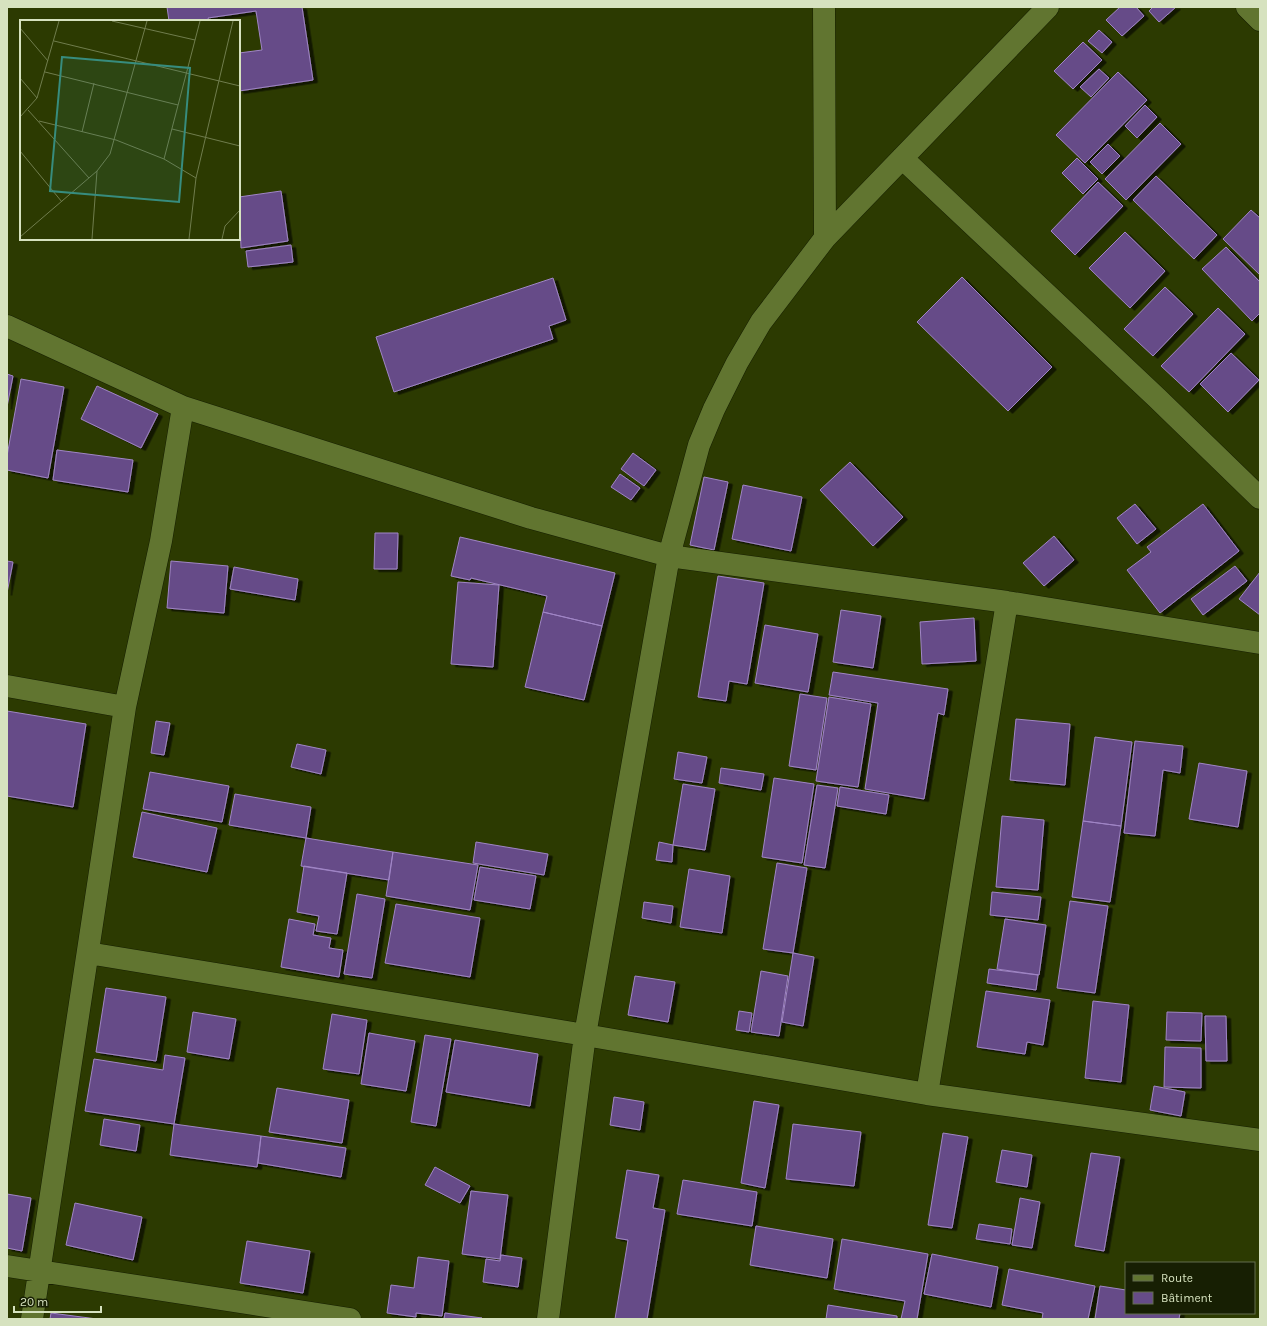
<svg xmlns="http://www.w3.org/2000/svg" width="1267" height="1326" font-family="Karla,sans-serif">
<style>
.building{fill:#664c88;stroke:#a085c6;filter:url(#shadow)}
.lines{fill:none;stroke-linecap:round;stroke-linejoin:round}
.minor-casing{stroke:#161f00;stroke-width:23}
.minor{stroke:#617530;stroke-width:22}
.inset-road{fill:none;stroke:#707d4d;stroke-width:1}
.view{fill:#378c7e;fill-opacity:0.15;stroke:#378c7e;stroke-width:2}
.inset-edge{fill:none;stroke:#d6e2bf;stroke-width:2}
</style>
<defs>
<filter id="shadow"><feDropShadow dx="4.5" dy="2.5" stdDeviation="0" flood-color="#0009"/></filter>
</defs>
<rect width="100%" height="100%" fill="#2c3a01"/>
<!-- building -->
<path class="building" d="M167,7H302L313,80L239,91V53L262,50L256,11L208,18L209,21H169Z
M1120,7H1136L1144,16L1122,36L1106,20Z
M1153,7H1176L1159,22L1149,11Z
M1099,30L1112,42L1102,53L1088,41Z
M1083,42L1102,60L1073,89L1054,71Z
M1099,69L1109,78L1091,97L1080,87Z
M1118,72L1147,100L1085,163L1056,135Z
M1145,105L1157,117L1137,138L1125,126Z
M1160,123L1181,144L1126,200L1105,179Z
M1108,144L1120,156L1102,174L1090,162Z
M1077,158L1098,179L1083,194L1062,173Z
M1156,176L1217,235L1194,259L1133,200Z
M1098,182L1123,206L1075,255L1051,231Z
M281,191L288,241L241,248L239,197Z
M1251,210L1260,218V275L1223,239Z
M1125,232L1165,271L1130,308L1089,268Z
M291,245L293,262L248,267L246,251Z
M1226,247L1260,282V313L1252,321L1202,269Z
M962,277L1052,367L1008,411L917,322Z
M553,278L566,320L549,326L553,339L394,392L376,337Z
M1165,287L1193,314L1153,356L1124,329Z
M1218,308L1245,334L1189,392L1161,366Z
M1231,353L1259,380L1228,412L1200,384Z
M7,374L13,376L7,407Z
M21,379L64,387L48,478L7,470V456Z
M97,386L158,414L141,448L81,419Z
M57,450L133,460L128,492L53,480Z
M633,453L656,470L644,486L621,469Z
M850,462L903,517L873,546L820,490Z
M620,474L640,488L631,500L611,487Z
M704,477L728,482L714,550L690,545Z
M743,485L802,497L791,551L732,539Z
M1135,504L1156,529L1137,544L1117,518Z
M1203,504L1239,551L1160,613L1127,570L1151,552L1147,547Z
M375,533H398L397,569H374Z
M1054,536L1074,560L1044,586L1023,563Z
M460,537L615,573L602,626L543,612L547,596L471,578L470,580L451,576Z
M7,561L13,562L7,593Z
M171,561L228,566L224,613L167,608Z
M1235,566L1247,581L1203,615L1191,599Z
M234,567L298,579L295,600L230,589Z
M1260,572V615L1239,599Z
M718,576L764,583L747,684L729,681L726,701L698,697Z
M458,582L499,585L493,667L451,664Z
M841,610L881,616L873,668L833,662Z
M543,612L602,626L584,700L525,687Z
M974,618L976,661L922,664L920,622Z
M765,625L818,634L808,692L755,683Z
M833,672L948,689L944,715L938,713L924,799L865,789L878,703L829,695Z
M800,694L827,698L816,770L789,766Z
M829,697L871,704L858,787L816,781Z
M7,711L86,724L73,807L7,796Z
M1016,719L1070,724L1065,785L1010,780Z
M156,721L170,723L164,755L151,753Z
M1095,737L1132,742L1121,826L1083,821Z
M1135,741L1183,746L1180,773L1163,770L1155,836L1124,833Z
M297,744L326,750L321,774L291,767Z
M678,752L707,757L702,783L674,779Z
M1199,763L1247,771L1238,827L1189,819Z
M721,768L764,774L761,790L719,783Z
M150,772L229,786L222,822L143,809Z
M774,778L814,784L802,863L762,857Z
M683,784L715,789L705,850L673,845Z
M817,785L838,788L825,868L804,865Z
M840,787L889,795L886,814L837,806Z
M235,794L311,807L306,838L229,825Z
M142,812L217,828L207,872L133,857Z
M1002,816L1044,820L1038,890L996,887Z
M1083,821L1121,826L1110,902L1072,897Z
M306,838L393,852L389,880L301,866Z
M476,842L548,854L544,875L473,863Z
M659,842L673,845L672,862L656,860Z
M393,852L478,865L470,910L386,896Z
M777,863L807,868L793,953L763,949Z
M304,866L347,873L337,934L316,931L319,916L297,912Z
M480,867L536,876L530,909L474,900Z
M689,869L730,876L722,933L680,927Z
M992,892L1041,897L1038,920L990,915Z
M357,894L385,899L372,978L344,974Z
M1070,901L1108,906L1095,993L1057,988Z
M644,902L673,906L671,923L642,918Z
M396,904L480,918L470,977L385,963Z
M289,919L315,924L313,935L331,938L329,948L343,950L339,977L281,967Z
M1005,919L1046,925L1039,975L997,969Z
M793,953L814,957L803,1026L782,1022Z
M989,969L1038,975L1036,990L987,983Z
M761,971L788,976L779,1036L751,1032Z
M635,976L675,982L668,1022L628,1015Z
M106,988L166,997L156,1061L96,1052Z
M986,991L1050,1000L1043,1045L1027,1042L1025,1054L977,1047Z
M1093,1001L1129,1005L1121,1082L1085,1078Z
M739,1011L752,1013L749,1032L736,1030Z
M193,1012L236,1019L229,1059L187,1052Z
M1167,1012L1202,1013L1201,1041L1166,1040Z
M332,1014L367,1020L359,1074L323,1069Z
M1205,1016H1226L1227,1061H1206Z
M369,1033L415,1041L406,1091L361,1084Z
M425,1035L451,1039L436,1126L411,1122Z
M455,1040L538,1054L530,1106L446,1092Z
M1165,1047L1201,1048V1088L1164,1087Z
M165,1055L185,1058L174,1124L85,1111L94,1059L163,1070Z
M1154,1086L1185,1092L1181,1116L1150,1110Z
M277,1088L349,1100L342,1143L269,1132Z
M614,1097L644,1102L640,1130L610,1125Z
M754,1101L779,1105L765,1188L741,1183Z
M104,1119L140,1125L136,1151L100,1145Z
M174,1124L261,1136L257,1167L170,1155Z
M793,1124L861,1132L854,1186L786,1179Z
M943,1133L968,1137L952,1228L928,1225Z
M261,1136L346,1148L341,1177L258,1163Z
M1002,1150L1032,1155L1027,1187L996,1182Z
M1091,1153L1120,1157L1104,1251L1075,1246Z
M435,1167L470,1186L460,1203L425,1185Z
M627,1170L659,1175L653,1208L665,1210L647,1319H615L628,1240L616,1238Z
M683,1180L757,1192L752,1226L677,1214Z
M471,1191L508,1195L500,1259L462,1254Z
M7,1194L31,1198L22,1251L7,1248Z
M1020,1198L1040,1202L1032,1248L1012,1245Z
M75,1203L142,1217L133,1260L66,1245Z
M979,1224L1012,1229L1010,1244L976,1239Z
M756,1226L833,1239L827,1278L750,1265Z
M842,1239L928,1254L917,1319H901L905,1301L834,1289Z
M247,1241L310,1251L303,1293L240,1283Z
M932,1254L998,1267L991,1307L924,1294Z
M501,1255L522,1258L518,1287L483,1282L486,1259L500,1261Z
M418,1257L449,1261L442,1316L416,1313V1317L387,1313L391,1285L414,1288Z
M1009,1269L1095,1286L1088,1319H1042L1043,1313L1002,1305Z
M1100,1286L1126,1290V1313H1180L1179,1319H1095Z
M828,1305L897,1316V1319H826Z
M51,1313L97,1319H50Z
M445,1313L482,1318L444,1319Z"/>
<g class="lines">
<defs>
<path id="minor" d="M824,7L825,238
M1247,7L1260,20
M902,158L1157,398L1260,498
M7,326L183,407L531,518L669,556L1007,602L1260,643
M7,686L125,707
M88,953L585,1035L927,1094L1260,1140
M927,1094L1007,602
M7,1266L350,1319
M32,1319L125,707L161,541L183,407
M548,1319L585,1035L669,556L699,445L714,409L737,363L761,322L825,238L1048,7"/>
</defs>
<!-- minor casing -->
<use href="#minor" class="minor-casing"/>
<!-- minor -->
<use href="#minor" class="minor"/>
</g>
<!-- overview -->
<g transform="translate(20 20)">
<rect width="220" height="220" fill="#2c3a01"/>
<path class="inset-road" d="M92,1L175,20M0,8L28,41M34,21L220,66M25,52L158,85M0,58L17,78M8,90L69,158M0,97L17,78L39,1M19,101L96,120L144,139L176,158M152,109L220,126M62,112L74,63M0,131L42,182M144,139L180,1M0,217L77,151L90,134L127,1M72,219L77,151M169,219L176,158L213,1M202,219L205,206L220,190"/>
<path class="view" d="M42,37L170,48L159,182L30,171Z"/>
<rect width="220" height="220" class="inset-edge"/>
</g>
<!-- border -->
<rect width="1267" height="1326" fill="none" stroke="#d6e2bf" stroke-width="16"/>
<!-- legend -->
<rect x="1125" y="1262" width="130" height="52" fill="#171f03" stroke="#636d4e"/>
<rect x="1133" y="1275" width="20" height="6" fill="#617530" stroke="#636d4e"/>
<text x="1161" y="1282" font-size="12" fill="#d6e2bf">Route</text>
<rect x="1133" y="1292" width="20" height="12" fill="#664c88" stroke="#636d4e"/>
<text x="1161" y="1302" font-size="12" fill="#d6e2bf">Bâtiment</text>
<!-- scale -->
<path d="M14 1306v6h87v-6" fill="none" stroke="#d6e2bf" stroke-width="2"/>
<text x="20" y="1306" font-size="12" fill="#d6e2bf" stroke="#171f03" stroke-width="3" paint-order="stroke">20 m</text>
</svg>
